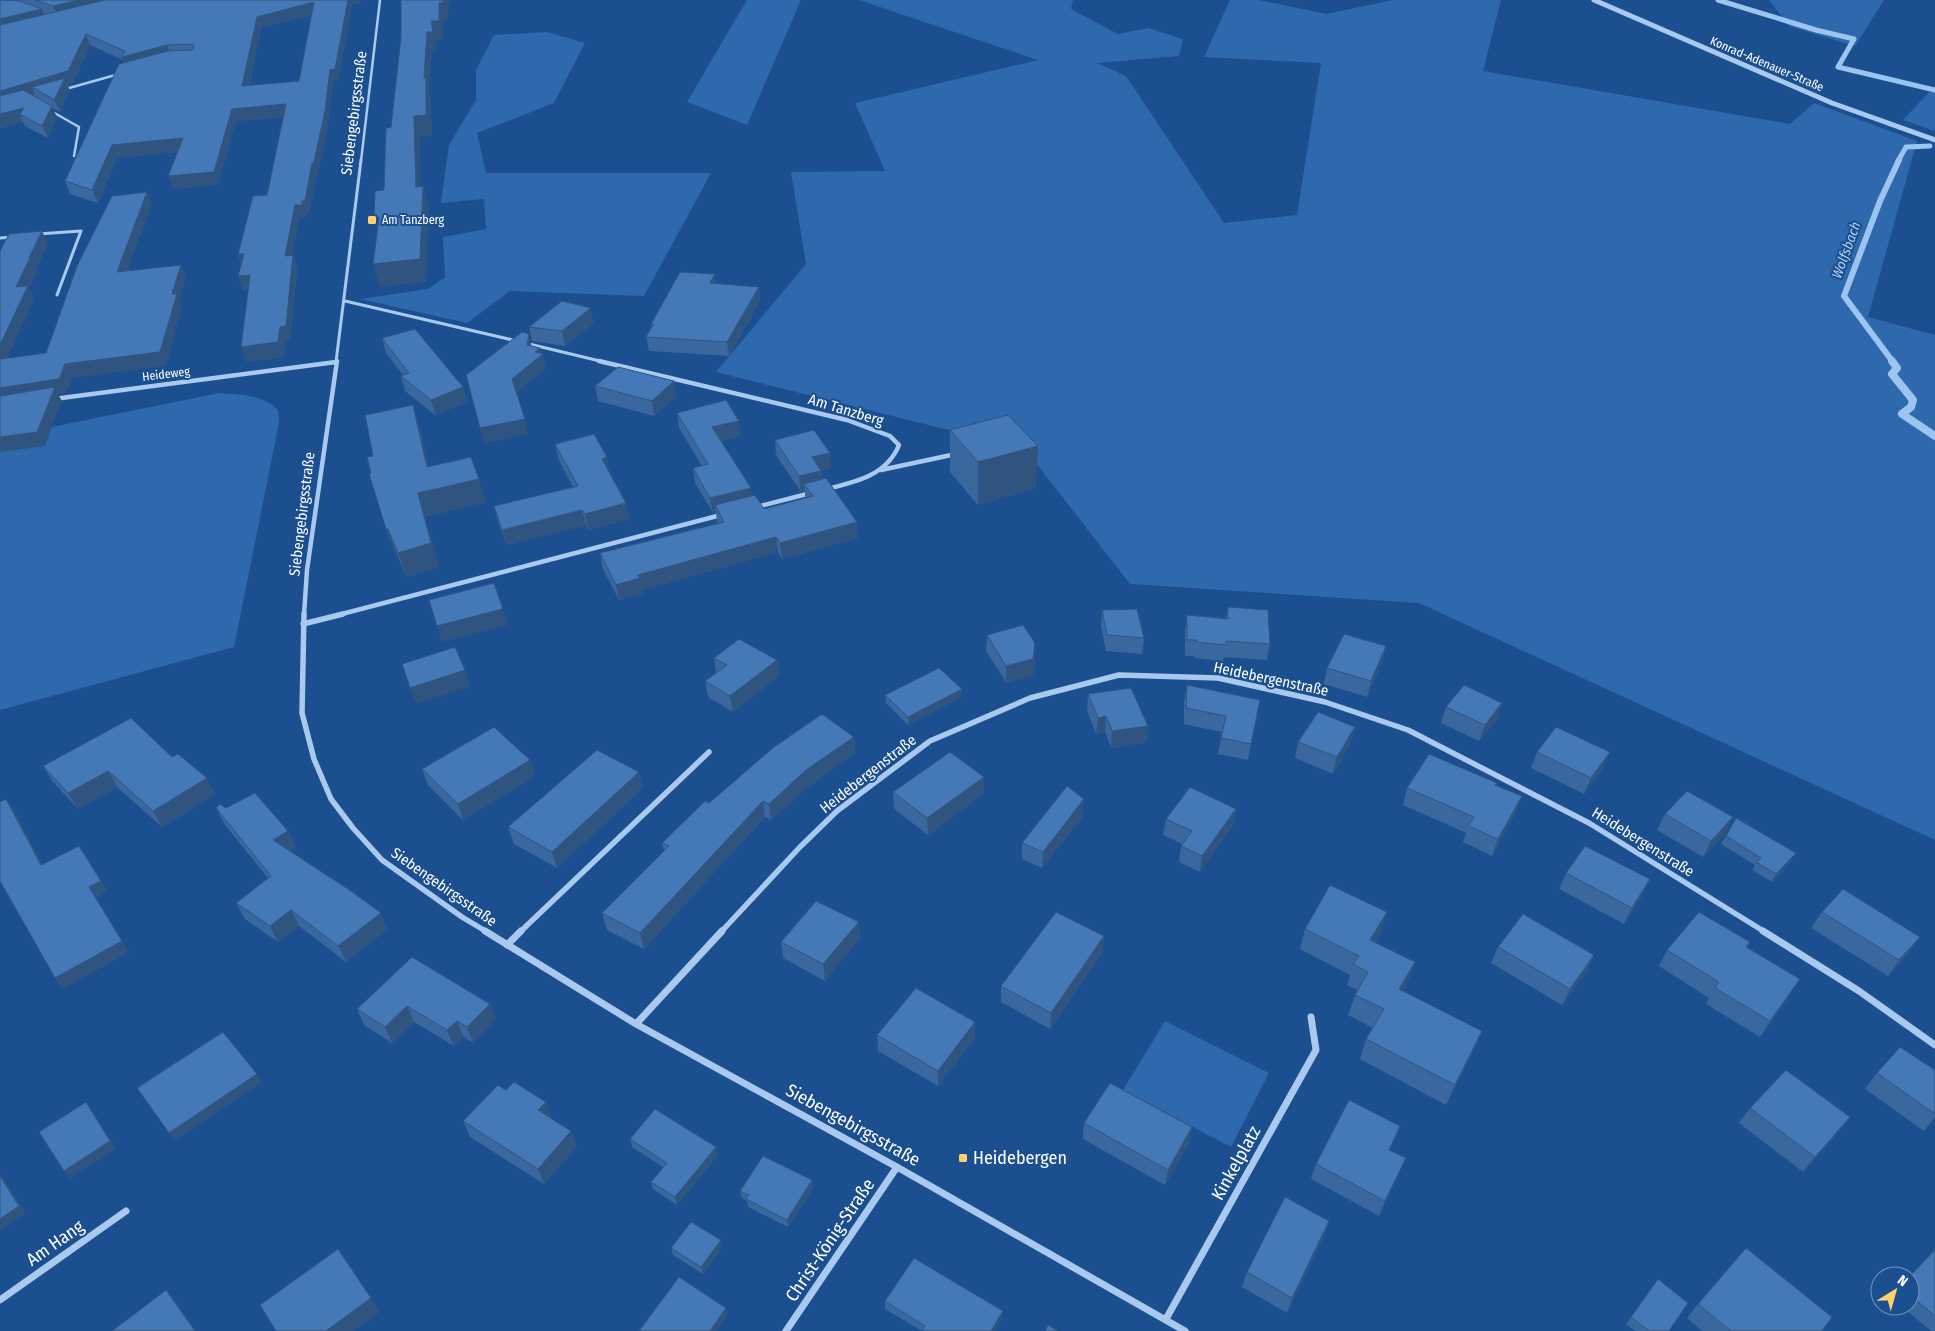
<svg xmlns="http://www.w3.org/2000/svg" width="1935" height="1331" viewBox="0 0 1935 1331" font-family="'Fira Sans Condensed',sans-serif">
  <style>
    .green { fill: #2e69ad }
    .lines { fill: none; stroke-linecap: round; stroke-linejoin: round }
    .stream-far2 { stroke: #9cc4f0; stroke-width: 5 }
    .stream-far1 { stroke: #9cc4f0; stroke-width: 6 }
    .stream { stroke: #9cc4f0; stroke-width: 8 }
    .minor-far4 { stroke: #a9c9ee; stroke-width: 2.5 }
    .minor-far3 { stroke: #a9c9ee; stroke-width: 3 }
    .minor-far2 { stroke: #a9c9ee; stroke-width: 4.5 }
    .minor-far1 { stroke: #a9c9ee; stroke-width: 5.5 }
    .minor { stroke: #a9c9ee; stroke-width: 7 }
    .tertiary { stroke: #a9c9ee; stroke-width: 5 }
    .wall { fill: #3a679d; fill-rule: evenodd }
    .shaded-wall { fill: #305480 }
    .building { fill: #4478b7; stroke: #305480; fill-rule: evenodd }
    .poi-dot { fill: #ffd166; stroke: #1b4f8f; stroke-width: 2 }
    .labels { text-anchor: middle; stroke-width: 4; stroke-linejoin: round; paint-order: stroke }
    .far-street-label { font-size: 12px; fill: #fff; stroke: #1b4f8f }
    .far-poi-label { font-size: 12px; fill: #fff; stroke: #1b4f8f; text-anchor: start }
    .far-water-label { font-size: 14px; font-style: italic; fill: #b5d3f5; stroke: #1b4f8f }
    .street-label { font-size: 15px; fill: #fff; stroke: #1b4f8f }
    .near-street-label { font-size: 18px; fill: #fff; stroke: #1b4f8f }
    .near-poi-label { font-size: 18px; fill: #fff; stroke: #1b4f8f; text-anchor: start }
  </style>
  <rect width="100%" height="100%" fill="#1b4f8f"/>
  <path class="green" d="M747 0H801L747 125 687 102Z
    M852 0H1073L1071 9 1118 34 1148 28 1183 39 1179 56 1097 63 1126 76 1224 223 1297 215 1321 63 1204 57 1230 0H1259L1326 14 1394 0H1501L1483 71 1790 124 1814 103 1917 141 1868 317 1935 335V840L1419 603 1130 584 1025 449 716 372 806 264 791 172 885 171 855 103 1038 60 859 0Z
    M1769 0H1884L1855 46 1789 26Z
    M547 32 585 43 554 103 477 133 486 173H711L644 296 510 291 467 323 360 299 428 289 445 277 443 237 486 229 484 199 441 203 449 145 476 100V70L494 35Z
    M1935 84V131L1903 120 1935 86Z
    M219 393C241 395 261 394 278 410L279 423 234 647 0 710V452L52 427Z
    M1165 1021 1269 1073 1231 1147 1123 1090Z"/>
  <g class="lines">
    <path class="stream-far2" d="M1718 0 1816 30 1854 39 1838 67 1935 90
      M1898 161 1906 147 1930 146"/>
    <path class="stream-far1" d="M1893 362 1844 296 1880 201 1899 160"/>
    <path class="stream" d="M1892 361 1897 368 1892 374 1913 400 1911 407 1902 414 1935 436"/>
    <path class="minor-far4" d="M62 90 119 74
      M51 111 79 127 74 156
      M361 161 380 0"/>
    <path class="minor-far3" d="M38 234 81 231 57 295
      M0 238 13 237
      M345 301 517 341
      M525 343 604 362
      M336 362 361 160"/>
    <path class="minor-far2" d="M599 361 847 420 890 436 899 445C887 475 856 482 827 489
      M54 399 336 362
      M881 470 956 454
      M756 507 811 493
      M304 615 307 570 337 361
      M338 615 721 515"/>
    <path class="minor-far1" d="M304 614 302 713 314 759 331 799 353 828 382 860 462 917 487 932
      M303 624 343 614
      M520 932 709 752
      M721 932 800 847 837 811 930 741 1030 698 1119 675 1218 678 1325 702 1408 730 1589 823 1765 932"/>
    <path class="minor" d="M485 931 636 1024 897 1167 1185 1331
      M1763 931 1859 991 1935 1045
      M507 945 521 931
      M636 1024 722 931
      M0 1300 126 1211
      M1166 1319 1316 1050 1311 1017
      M786 1331 897 1167"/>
    <path class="tertiary" d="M1594 0 1832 103 1935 140"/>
  </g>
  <path class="wall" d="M0 0H361V2L352 4 338 81H333L328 123 318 175H316L309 214H306V218H299L292 255 297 269 290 340 285 341 283 357 246 362 248 289 243 290 241 264 238 254 267 195 283 117 236 121 218 184 173 189 168 176 178 152 117 158 98 203 70 194 65 181 124 63 123 60 90 45 73 83 67 85 70 90 60 112 53 108 57 118 48 138 25 126 23 122 0 128ZM311 15 299 81 249 86 261 28Z
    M716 284 759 287 760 301 729 356 649 351 646 337 651 328V324Z
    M594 323 565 346 532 341 529 327Z
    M382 338 463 387 467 402 435 415 405 391 401 376 403 375 386 353Z
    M595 386 676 396 654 416 598 401Z
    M677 413 741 436 721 441 752 496 764 509 805 498V491L801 492 776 455 775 440 831 468 821 470 822 479 858 538 782 559 778 552 642 590 643 593 619 600 603 569 600 553 718 523 717 521 716 513H713L695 483 693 468 702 466 679 428Z
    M420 428 429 467 486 502 425 517 439 567 406 577 396 552 394 553 386 529 371 473 373 456Z
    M950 430 1036 488 978 505 950 472Z
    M555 444 610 473H609L626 503 629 519 588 530 586 525 507 545 498 522 494 506 573 487 559 460Z
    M1228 607 1270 644 1267 660 1224 657 1223 661 1194 658V656H1185V631L1187 615 1226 618Z
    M1102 610 1144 638 1142 654 1106 651 1101 626Z
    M987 635 1035 659 1033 675 1006 682 986 651Z
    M1386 646 1382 662 1367 697 1324 684 1327 668Z
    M714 658 777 660 779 676 733 712 708 697 705 681 716 673Z
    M1187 685 1257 716 1248 760 1218 754 1222 732 1184 724V701Z
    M962 689V697L908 725 886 703 885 695Z
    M1088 694 1148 726 1146 742 1111 748 1105 732 1096 734 1087 710Z
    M1502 703 1497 719 1479 741 1441 723 1446 707Z
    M854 737 855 753 808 787 771 820 765 817 644 949 607 930 602 913 664 851 662 843 709 803Z
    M1298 742 1351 743 1333 774 1295 758Z
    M1537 752H1610L1603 768 1584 794 1531 768Z
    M172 757 215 794 162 827 117 787 78 809 53 782 43 766Z
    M530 760 535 776 463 820 428 785 422 769Z
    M639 772 643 788 557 868 514 844 508 827Z
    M984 777V793L928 835 894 809 893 792Z
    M1497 783 1496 785 1516 812 1492 856 1463 842 1466 833 1403 805 1407 788Z
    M216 808H226L288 831 296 847 290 851 388 929 346 962 299 926 278 942 245 919 236 903 268 878 225 825Z
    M1236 809 1233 825 1200 872 1179 862 1181 846 1182 844 1163 835 1166 819Z
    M1665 814 1725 834 1703 857 1657 830Z
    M1083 816 1042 868 1022 859V843Z
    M1726 836 1791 861 1772 882 1752 870 1755 865 1721 844Z
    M1566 873 1642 896 1624 924 1559 889Z
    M1822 912 1909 953 1888 976 1811 928Z
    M859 922 860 938 825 981 783 958 781 942Z
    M1305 929 1381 933 1375 943 1408 983 1403 991 1482 1031 1473 1051 1446 1105 1360 1059 1366 1039 1373 1028 1348 1015 1355 995 1357 990 1347 985 1350 975 1300 949Z
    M1750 942 1747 947 1790 995 1760 1037 1706 1004 1709 998 1659 966 1667 950Z
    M1498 947 1594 955 1587 971 1562 1005 1491 963Z
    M1103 952 1050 1029 1001 1002V986Z
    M490 1004 496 1019 473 1043 463 1036 454 1046 414 1022 392 1043 364 1025 357 1009Z
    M975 1022V1038L938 1086 878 1051 877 1035Z
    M1935 1070V1117L1924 1131 1865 1089 1877 1073Z
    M506 1090 546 1102 551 1117V1118L571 1131 577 1146 544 1184 470 1137 463 1121Z
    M1750 1108 1850 1117 1838 1132 1803 1172 1739 1123Z
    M1084 1123 1192 1127 1189 1143 1165 1185 1083 1139Z
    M1400 1126 1390 1150 1399 1173 1379 1216 1311 1179 1316 1164Z
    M630 1139 718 1155 677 1205 653 1189 651 1182 663 1167 632 1147Z
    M812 1180 813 1188 788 1227 748 1207 747 1201 742 1198 740 1191Z
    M1329 1221 1324 1236 1287 1313 1242 1287 1247 1272Z
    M671 1248H722L703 1274 673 1255Z
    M1935 1249V1331H1931L1901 1306H1910V1276Z
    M1658 1279 1669 1331H1635L1626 1324Z
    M885 1301 1002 1318 995 1331H922L885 1309Z
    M1698 1304 1822 1331H1702L1687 1318Z"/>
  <path class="shaded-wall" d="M79 0H128L58 17 53 6Z
    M348 0H361V2L352 4 338 81H333L328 123 318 175H316L309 214H306V218H299L290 270 285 256 295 205 312 163 330 70Z
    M443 0H453V1H450L447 21 443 22V40H436L437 51 432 52 429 90 431 98 432 136 420 137 421 209 416 187 414 116 424 78 427 32 439 3Z
    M314 2 317 13 261 28 246 98 242 86 257 17Z
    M42 9 46 20 0 31V19Z
    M86 34 90 45 73 83 67 85 70 90 60 112 54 100 32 87 35 94 0 104V91Z
    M167 45 171 56 126 68 122 57Z
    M286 104 290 116 236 121 218 184 173 189 168 176 232 109Z
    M52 106 57 118 48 138 42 126Z
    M24 108 20 114 23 122 0 128V114Z
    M183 138 188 151 117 158 98 203 92 190 112 145Z
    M423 186 429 208 426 282 380 287 373 264Z
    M147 192 152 204 122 285 117 272Z
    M379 217 380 241 374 218Z
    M42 231 48 244 36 270 37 272 29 288 34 299 0 375V345L16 287Z
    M238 254H244L243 268Z
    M293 255 297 269 290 340 285 341 283 357 246 362 241 347 280 327Z
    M181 265 186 278 179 301 182 307 166 366 72 378 66 393 58 394 62 401 45 446 0 452V388L65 364 172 294Z
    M715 274 717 288 710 283Z
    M250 275 255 289 243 290 238 276Z
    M759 287 760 301 729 356 727 342Z
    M591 308 594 323 565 346 562 331Z
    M529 334 532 348 527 345Z
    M540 348 542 355 543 354 546 369 515 394 512 379 535 352Z
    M674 381 676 396 654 416 652 401Z
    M463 387 467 402 435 415 431 400Z
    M413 405 420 428 434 490 479 479 486 502 425 517 439 567 406 577 398 553 427 467Z
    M525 419 528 434 484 443 480 428Z
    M739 421 741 436 714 442 712 427Z
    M1038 446 1036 488 978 505V462Z
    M830 453 831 468 813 473 812 457Z
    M607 457 610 473 605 474 602 459Z
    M821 471 823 486 804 484 805 491 801 492 799 476Z
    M751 488 752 504 715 505 716 513H713L710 498Z
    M626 503 629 519 588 530 585 514Z
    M582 510 586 525 507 545 502 530Z
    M857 522 858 538 782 559 780 543Z
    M386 529H388L396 552 394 553Z
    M776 537 778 552 642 590 643 593 619 600 616 585 638 575Z
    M503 609 508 625 442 642 437 626Z
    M1035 643V659L1033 675 1006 682V666Z
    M1386 646 1382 662 1367 697 1371 681Z
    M777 660 779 676 733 712 730 696Z
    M465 670 470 687 416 704 410 688Z
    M962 689V697L908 725V717Z
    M1502 703 1497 719 1479 741 1485 725Z
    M1106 716 1105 732 1096 734 1098 718Z
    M1148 726 1146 742 1111 748 1112 731Z
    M1355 727 1351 743 1333 774 1337 757Z
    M854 737 855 753 808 787 771 820 769 804 806 770Z
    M1610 752 1603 768 1584 794 1591 778Z
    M530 760 535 776 463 820 458 804Z
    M108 771 117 787 78 809 68 793Z
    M639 772 643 788 557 868 552 852Z
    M984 777V793L928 835 927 818Z
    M207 778 215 794 162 827 153 811Z
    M1522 796 1516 812 1492 856 1498 839Z
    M6 799 14 810 49 876 41 865Z
    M1084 799 1083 816 1042 868 1043 852Z
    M763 801 765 817 644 949 640 933Z
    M1236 809 1233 825 1200 872 1202 856Z
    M1733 817 1725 834 1703 857 1711 841Z
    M288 831 296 847 281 856 273 840Z
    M1796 853 1791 861 1772 882 1776 874Z
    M1650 879 1642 896 1624 924 1632 908Z
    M101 881 108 891 96 898 129 952 63 989 55 978 89 887Z
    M291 910 299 926 278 942 270 926Z
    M1387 912 1381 933 1363 961 1370 940Z
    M381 913 388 929 346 962 338 946Z
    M859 922 860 938 825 981 823 964Z
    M1104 936 1103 952 1050 1029 1051 1013Z
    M1920 937 1909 953 1888 976 1899 960Z
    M1594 955 1587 971 1562 1005 1570 989Z
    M1415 962 1408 983 1392 1010 1399 989Z
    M1800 979 1790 995 1760 1037 1770 1021Z
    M490 1004 496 1019 473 1043 467 1027Z
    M407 1006 414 1022 392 1043 385 1027Z
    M457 1021 463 1036 454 1046 447 1030Z
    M975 1022V1038L938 1086V1071Z
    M1482 1031 1473 1051 1446 1105 1455 1085Z
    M257 1074 262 1082 175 1141 169 1133Z
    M86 1102 92 1110 116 1149 70 1179 64 1171Z
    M546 1102 551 1117 544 1126 538 1110Z
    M1850 1117 1838 1132 1803 1172 1815 1157Z
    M1400 1126 1394 1142 1383 1165 1389 1150Z
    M1192 1127 1189 1143 1165 1185 1168 1170Z
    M571 1131 577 1146 544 1184 538 1169Z
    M716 1147 718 1155 677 1205 675 1197Z
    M1406 1158 1399 1173 1379 1216 1385 1201Z
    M0 1172 26 1214 0 1231Z
    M812 1180 813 1188 788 1227 787 1220Z
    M1329 1221 1324 1236 1287 1313 1292 1298Z
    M721 1240 722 1248 703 1274 701 1267Z
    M166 1290 172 1297 196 1331H195Z
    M371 1298 380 1312 354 1331H326Z
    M726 1308 728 1315 717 1331H710Z
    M1003 1311 1002 1318 995 1331H991Z"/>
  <path class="building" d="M0 0 20 1 42 9 0 19Z
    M35 0H79L53 6Z
    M105 0H348L335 69 330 70 325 111 314 162 312 163 305 201H302V205H295L285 256 293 255 286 326 280 327 278 342 241 347 250 275 238 276 244 254H238L253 196 267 195 286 104 232 109 214 172 168 176 183 138 112 145 92 190 65 181 119 64 168 51 192 50 194 48 193 44 167 45 122 57 125 51 86 34 68 71 0 91V25ZM314 2 299 81 242 86 257 17Z
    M401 0H443V3H439V21H431L433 32H427L424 78H426V115L414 116 416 187 423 186 420 259 373 264 379 217 374 218 375 191 384 190 386 128 391 127 401 37Z
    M65 78 54 100 32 87Z
    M23 90 52 106 42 126 20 114 24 108 0 114V96Z
    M147 192 117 272 181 265 172 294H177L160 352 65 364 59 379 0 388V359L46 353 77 266 112 196Z
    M42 231 29 258H30L16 287 28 286 0 345V251L9 234Z
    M680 272 715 274 710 283 759 287 727 342 646 337 654 324H651Z
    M562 301 591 308 562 331 529 327Z
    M415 329 463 387 431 400 401 376 409 373 382 338Z
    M522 332 529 334 527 345 540 348 535 352 543 354 512 379 525 419 480 428 466 375Z
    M618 367 674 381 652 401 595 386Z
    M55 387 37 432 0 437V396Z
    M726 400 739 421 712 427 751 488 710 498 693 468 708 464 677 413Z
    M413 405 427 467 471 457 479 479 418 493 431 543 398 553 388 529H386L369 474 371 473 367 457 373 456 365 415Z
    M1008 415 1038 446 978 462 950 430Z
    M814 430 830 453 812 457 821 471 799 476 775 440Z
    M594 434 607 457 602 459 626 503 585 514 582 510 502 530 494 506 578 486 555 444Z
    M826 478 857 522 780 543 776 537 638 575 640 578 616 585 600 553 724 522 715 505 755 495 764 509 813 496 804 484Z
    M494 583 503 609 437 626 429 600Z
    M1228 607 1268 610 1270 644 1226 641V645L1196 642 1197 640H1187V615L1228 619Z
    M1137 609 1144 638 1107 635 1102 610Z
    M1023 625 1035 643 1033 659 1006 666 987 635Z
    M1344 634 1386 646 1371 681 1327 668Z
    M739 639 777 660 730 696 705 681 727 665 714 658Z
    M455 647 465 670 410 688 402 664Z
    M939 668 962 689 908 717 885 695Z
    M1187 685 1260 700 1251 744 1221 738 1226 716 1186 708Z
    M1464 685 1502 703 1485 725 1446 707Z
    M1131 688 1148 726 1112 731 1106 716 1098 718 1088 694Z
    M1318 712 1355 727 1337 757 1298 742Z
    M822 714 854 737 806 770 769 804 763 801 640 933 602 913 669 846 662 843 705 801 709 803 774 747Z
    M131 718 172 757 178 754 207 778 153 811 108 771 68 793 43 766Z
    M494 727 530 760 458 804 422 769Z
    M1556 727 1610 752 1591 778 1537 752Z
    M597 750 639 772 552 852 508 827Z
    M950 752 984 777 927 818 893 792Z
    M1429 754 1497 783 1495 785 1522 796 1498 839 1468 826 1474 817 1407 788Z
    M1067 786 1084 799 1043 852 1022 843Z
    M1190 787 1236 809 1202 856 1181 846 1192 831 1166 819Z
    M1687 791 1733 817 1711 841 1665 814Z
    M255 793 288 831 273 840 351 891 381 913 338 946 291 910 270 926 236 903 271 876 216 808 220 804 226 808Z
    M6 799 41 865 79 846 101 881 89 887 122 941 55 978 0 881V802Z
    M1736 818 1796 853 1776 874 1756 862 1761 858 1726 836Z
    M1585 846 1650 879 1632 908 1566 873Z
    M1330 885 1387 912 1370 940 1415 962 1399 989 1482 1031 1455 1085 1366 1039 1384 1009 1355 995 1368 972 1353 964 1359 956 1305 929Z
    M1843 889 1920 937 1899 960 1822 912Z
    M816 901 859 922 823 964 781 942Z
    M1056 912 1104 936 1051 1013 1001 986Z
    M1699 912 1750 942 1746 947 1800 979 1770 1021 1715 988 1719 982 1667 950Z
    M1523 914 1594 955 1570 989 1498 947Z
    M412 957 490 1004 467 1027 457 1021 447 1030 407 1006 385 1027 357 1009Z
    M916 988 975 1022 938 1071 877 1035Z
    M223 1032 257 1074 169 1133 137 1088Z
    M1900 1047 1935 1070V1114L1877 1073Z
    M1786 1070 1850 1117 1815 1157 1750 1108Z
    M514 1082 546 1102 538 1110 571 1131 538 1169 463 1121 498 1085 506 1090Z
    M1110 1083 1192 1127 1168 1170 1084 1123Z
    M1349 1100 1400 1126 1389 1150 1406 1158 1385 1201 1316 1164Z
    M86 1102 110 1141 64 1171 39 1132Z
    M655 1109 716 1147 675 1197 651 1182 667 1163 630 1139Z
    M763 1156 812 1180 787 1220 746 1199 749 1195 740 1191Z
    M0 1176 19 1206 0 1219Z
    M1285 1197 1329 1221 1292 1298 1247 1272Z
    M691 1222 721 1240 701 1267 671 1248Z
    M1746 1248 1832 1317 1822 1331H1731L1698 1304Z
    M338 1249 371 1298 326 1331H276L260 1305Z
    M1935 1250V1316L1910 1295V1276Z
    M914 1258 1003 1311 991 1331H922L925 1326 885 1301Z
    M679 1277 726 1308 710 1331H639Z
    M1658 1279 1688 1303 1669 1331H1649L1631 1317Z
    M166 1290 195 1331H112Z
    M1048 1325 1058 1331H1045Z"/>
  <g class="poi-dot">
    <rect x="367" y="215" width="10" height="10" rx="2.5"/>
    <rect x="958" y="1153" width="10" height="10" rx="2.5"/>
  </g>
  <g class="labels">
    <g class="far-street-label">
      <text transform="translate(1767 64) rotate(23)" y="4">Konrad-Adenauer-Straße</text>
      <text transform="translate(166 374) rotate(-7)" y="4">Heideweg</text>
    </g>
    <g class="far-poi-label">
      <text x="382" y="224">Am Tanzberg</text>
    </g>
    <g class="far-water-label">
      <text transform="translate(1846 250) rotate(-70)" y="5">Wolfsbach</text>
    </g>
    <g class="street-label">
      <text transform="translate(354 113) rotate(-83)" y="5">Siebengebirgsstraße</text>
      <text transform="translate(846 410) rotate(17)" y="5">Am Tanzberg</text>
      <text transform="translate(302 514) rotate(-83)" y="5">Siebengebirgsstraße</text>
      <text transform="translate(1271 679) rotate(12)" y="5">Heidebergenstraße</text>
      <text transform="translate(868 774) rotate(-38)" y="5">Heidebergenstraße</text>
      <text transform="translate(1643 842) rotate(32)" y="5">Heidebergenstraße</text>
      <text transform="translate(444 887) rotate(35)" y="5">Siebengebirgsstraße</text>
    </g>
    <g class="near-street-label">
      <text transform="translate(853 1125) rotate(29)" y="6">Siebengebirgsstraße</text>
      <text transform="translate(1236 1163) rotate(-61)" y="6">Kinkelplatz</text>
      <text transform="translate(830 1240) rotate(-56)" y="6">Christ-König-Straße</text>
      <text transform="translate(55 1243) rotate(-35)" y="6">Am Hang</text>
    </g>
    <g class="near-poi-label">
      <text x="973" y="1164">Heidebergen</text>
    </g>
  </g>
  <g transform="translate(1895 1291) rotate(37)"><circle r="24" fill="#1b4f8f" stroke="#7695bc"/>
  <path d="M0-4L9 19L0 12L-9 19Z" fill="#ffd166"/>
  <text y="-8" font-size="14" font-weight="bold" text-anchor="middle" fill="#ffffff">N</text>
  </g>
</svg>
